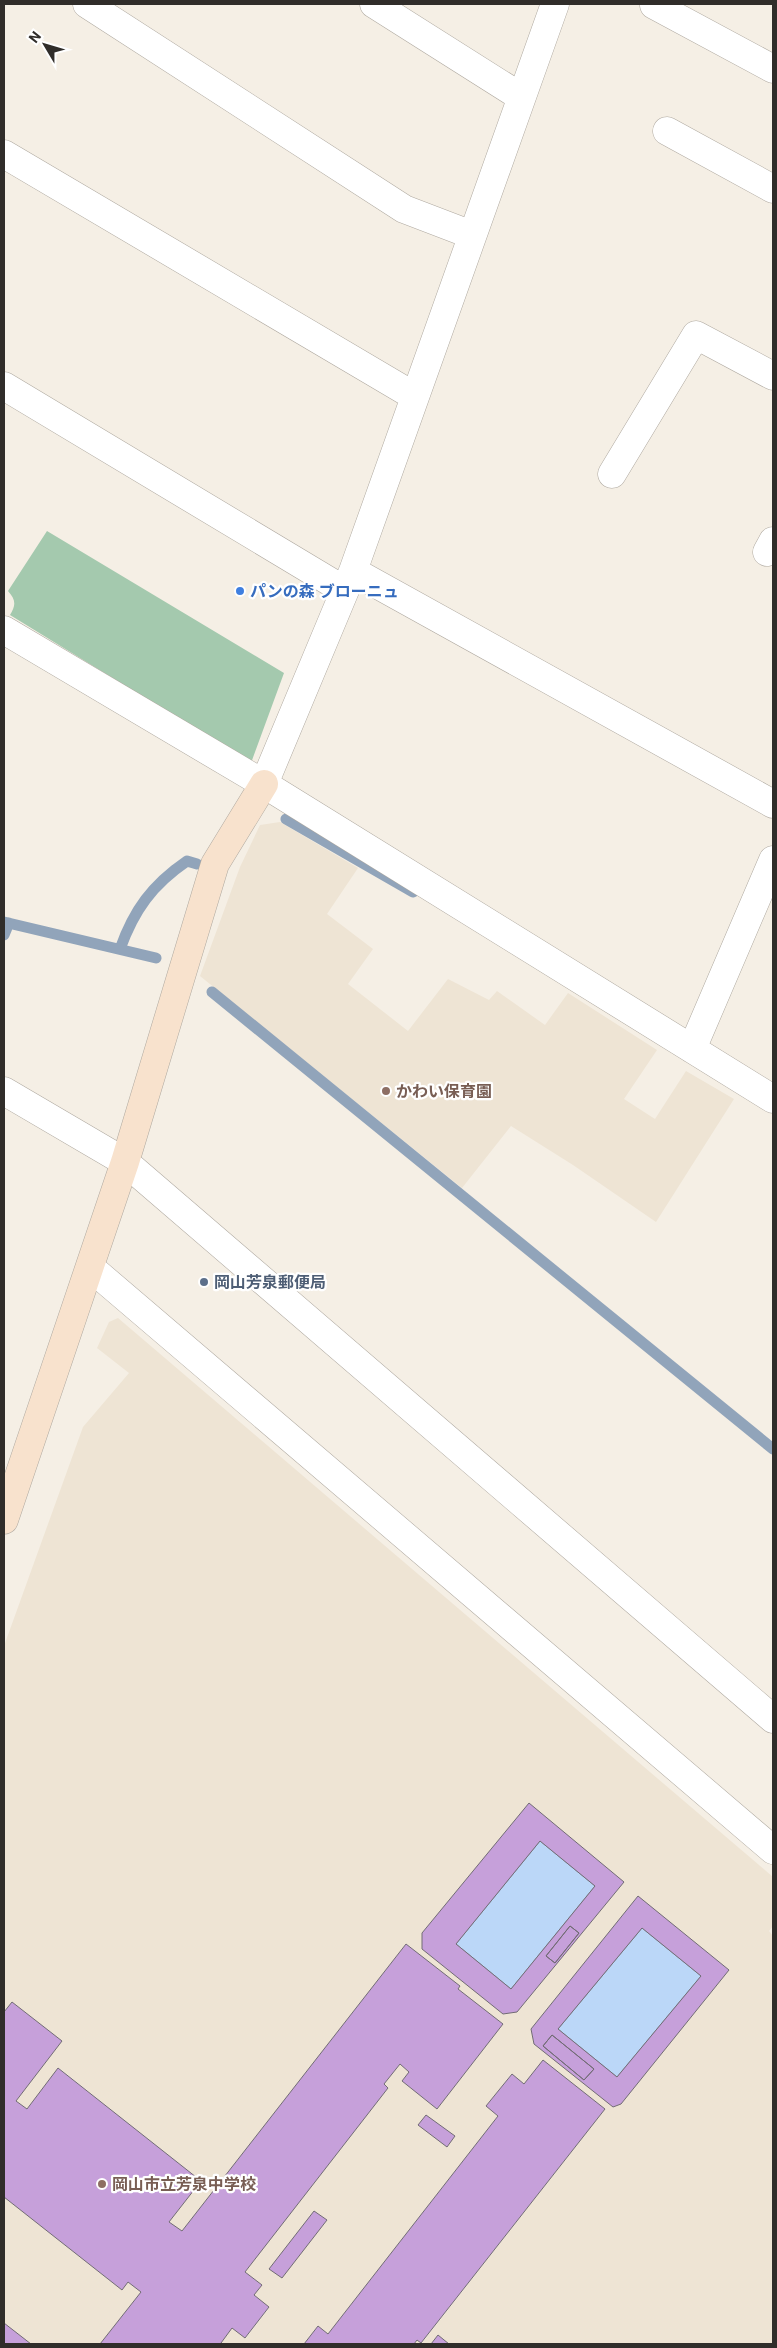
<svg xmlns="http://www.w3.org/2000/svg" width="777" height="2348" viewBox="0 0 777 2348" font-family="Roboto,'Noto Sans JP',sans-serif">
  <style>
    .built { fill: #eee4d4 }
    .green { fill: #a4c9ae }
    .water { fill: #bbd7f8; stroke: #91a4ba }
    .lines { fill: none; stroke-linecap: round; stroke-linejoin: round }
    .stream { stroke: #91a4ba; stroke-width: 11 }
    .building { fill: #c6a0da; stroke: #726c75; fill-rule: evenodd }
    .street-casing { stroke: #afa9a0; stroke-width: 29 }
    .secondary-casing { stroke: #afa9a0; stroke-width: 29 }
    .street { stroke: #fff; stroke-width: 28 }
    .secondary { stroke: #f8e2cd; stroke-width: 28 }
    .shop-dot { fill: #3f7fe0; stroke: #fff; stroke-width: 2 }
    .education-dot { fill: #8d6e63; stroke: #fff; stroke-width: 2 }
    .service-dot { fill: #5c6f8a; stroke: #fff; stroke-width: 2 }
    .labels { text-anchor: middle; stroke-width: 4.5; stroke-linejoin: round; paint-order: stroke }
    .shop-label { font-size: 16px; font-weight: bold; fill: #366cbe; stroke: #fff; text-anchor: start }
    .education-label { font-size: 16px; font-weight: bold; fill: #785e54; stroke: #fff; text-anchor: start }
    .service-label { font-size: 16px; font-weight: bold; fill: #4e5e75; stroke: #fff; text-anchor: start }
  </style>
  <rect width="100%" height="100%" fill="#f5efe5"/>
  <path class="built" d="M280 822 358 868 327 914 373 949 348 984 408 1031 448 979 489 1000 497 991 545 1025 568 993 657 1050 624 1099 655 1119 686 1071 734 1099 656 1222 573 1165 511 1126 462 1188 200 976 240 867 260 825Z
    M118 1318 773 1877V1926L769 1931 773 1936V2344H449L438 2336 431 2344H414L417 2340 422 2343 605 2109 543 2060 524 2084 511 2074 487 2106 498 2116 328 2334 318 2326 304 2344 221 2343 232 2328 246 2338 269 2308 254 2295 262 2285 245 2272 388 2088 384 2084 400 2064 409 2072 402 2081 437 2109 503 2024 458 1989 460 1986 406 1944 182 2231 169 2222 201 2181 59 2068 27 2109 16 2101 62 2041 12 2002 4 2012V1646L83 1427 129 1373 97 1348 109 1322Z
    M4 2197 122 2290 128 2282 141 2292 100 2344H31L4 2323Z"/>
  <path class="green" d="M47 531 284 673 251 763 10 615C16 605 16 600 8 591Z"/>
  <path class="water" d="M540 1841 595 1886 511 1989 456 1944Z
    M642 1928 701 1976 617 2077 558 2029Z"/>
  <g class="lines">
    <path class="stream" d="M286 819 413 892
      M4 922 156 958
      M4 935 9 923
      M120 949C134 910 152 885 187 861L197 864
      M212 992 773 1449"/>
  </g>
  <path class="building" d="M529 1803 624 1882 517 2012 503 2014 422 1949V1933ZM540 1841 595 1886 511 1989 456 1944ZM570 1926 579 1933 555 1963 546 1956Z
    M638 1896 729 1970 621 2104 613 2107 534 2044 531 2029ZM642 1928 701 1976 617 2077 558 2029ZM552 2035 594 2069 584 2080 543 2046Z
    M570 1926 579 1933 555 1963 546 1956Z
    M406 1944 460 1986 458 1989 503 2024 437 2109 402 2081 409 2072 400 2064 384 2084 388 2088 245 2272 262 2285 254 2295 269 2307 245 2338 232 2328 221 2343 223 2344H100L141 2292 128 2282 122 2290 4 2197V2012L12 2002 62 2041 16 2101 27 2109 58 2068 201 2181 169 2222 182 2231Z
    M552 2035 594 2069 584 2080 543 2046Z
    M543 2060 605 2109 421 2343 417 2340 414 2344H304L318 2326 328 2334 498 2116 486 2106 512 2074 524 2084Z
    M426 2115 455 2136 447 2147 418 2125Z
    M314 2211 327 2220 282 2278 269 2269Z
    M4 2323 31 2344H4Z
    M438 2335 449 2344H431Z"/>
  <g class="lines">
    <defs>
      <path id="street" d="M87 4 404 209 472 235
        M374 4 521 97
        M654 5 773 69
        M667 131 773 189
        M4 154 414 396
        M4 386 344 590
        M612 474 696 335 773 376
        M767 552 773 541
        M353 571 773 804
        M4 630 264 784 773 1099
        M264 784 353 571 555 4
        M692 1049 773 860
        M4 1091 125 1162 773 1719
        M91 1268 773 1850"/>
      <path id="secondary" d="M4 1520 125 1162 215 864 264 784"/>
    </defs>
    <use href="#street" class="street-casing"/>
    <use href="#secondary" class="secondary-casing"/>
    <use href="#street" class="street"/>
    <use href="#secondary" class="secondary"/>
  </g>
  <circle class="shop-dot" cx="240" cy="591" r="5"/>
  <g class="education-dot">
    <circle cx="386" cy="1091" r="5"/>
    <circle cx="102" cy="2184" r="5"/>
  </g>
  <circle class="service-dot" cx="204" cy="1282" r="5"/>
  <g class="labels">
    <g class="shop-label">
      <text x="250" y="597">パンの森 ブローニュ</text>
    </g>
    <g class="education-label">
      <text x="396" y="1097">かわい保育園</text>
      <text x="112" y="2190">岡山市立芳泉中学校</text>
    </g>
    <g class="service-label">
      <text x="214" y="1288">岡山芳泉郵便局</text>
    </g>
  </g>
  <rect width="777" height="2348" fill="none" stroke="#302d2a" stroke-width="10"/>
  <g transform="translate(45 45) rotate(308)" stroke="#ffffff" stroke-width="4" paint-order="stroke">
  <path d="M0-4L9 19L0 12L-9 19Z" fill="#302d2a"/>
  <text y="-8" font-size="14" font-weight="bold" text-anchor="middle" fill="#302d2a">N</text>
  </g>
</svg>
